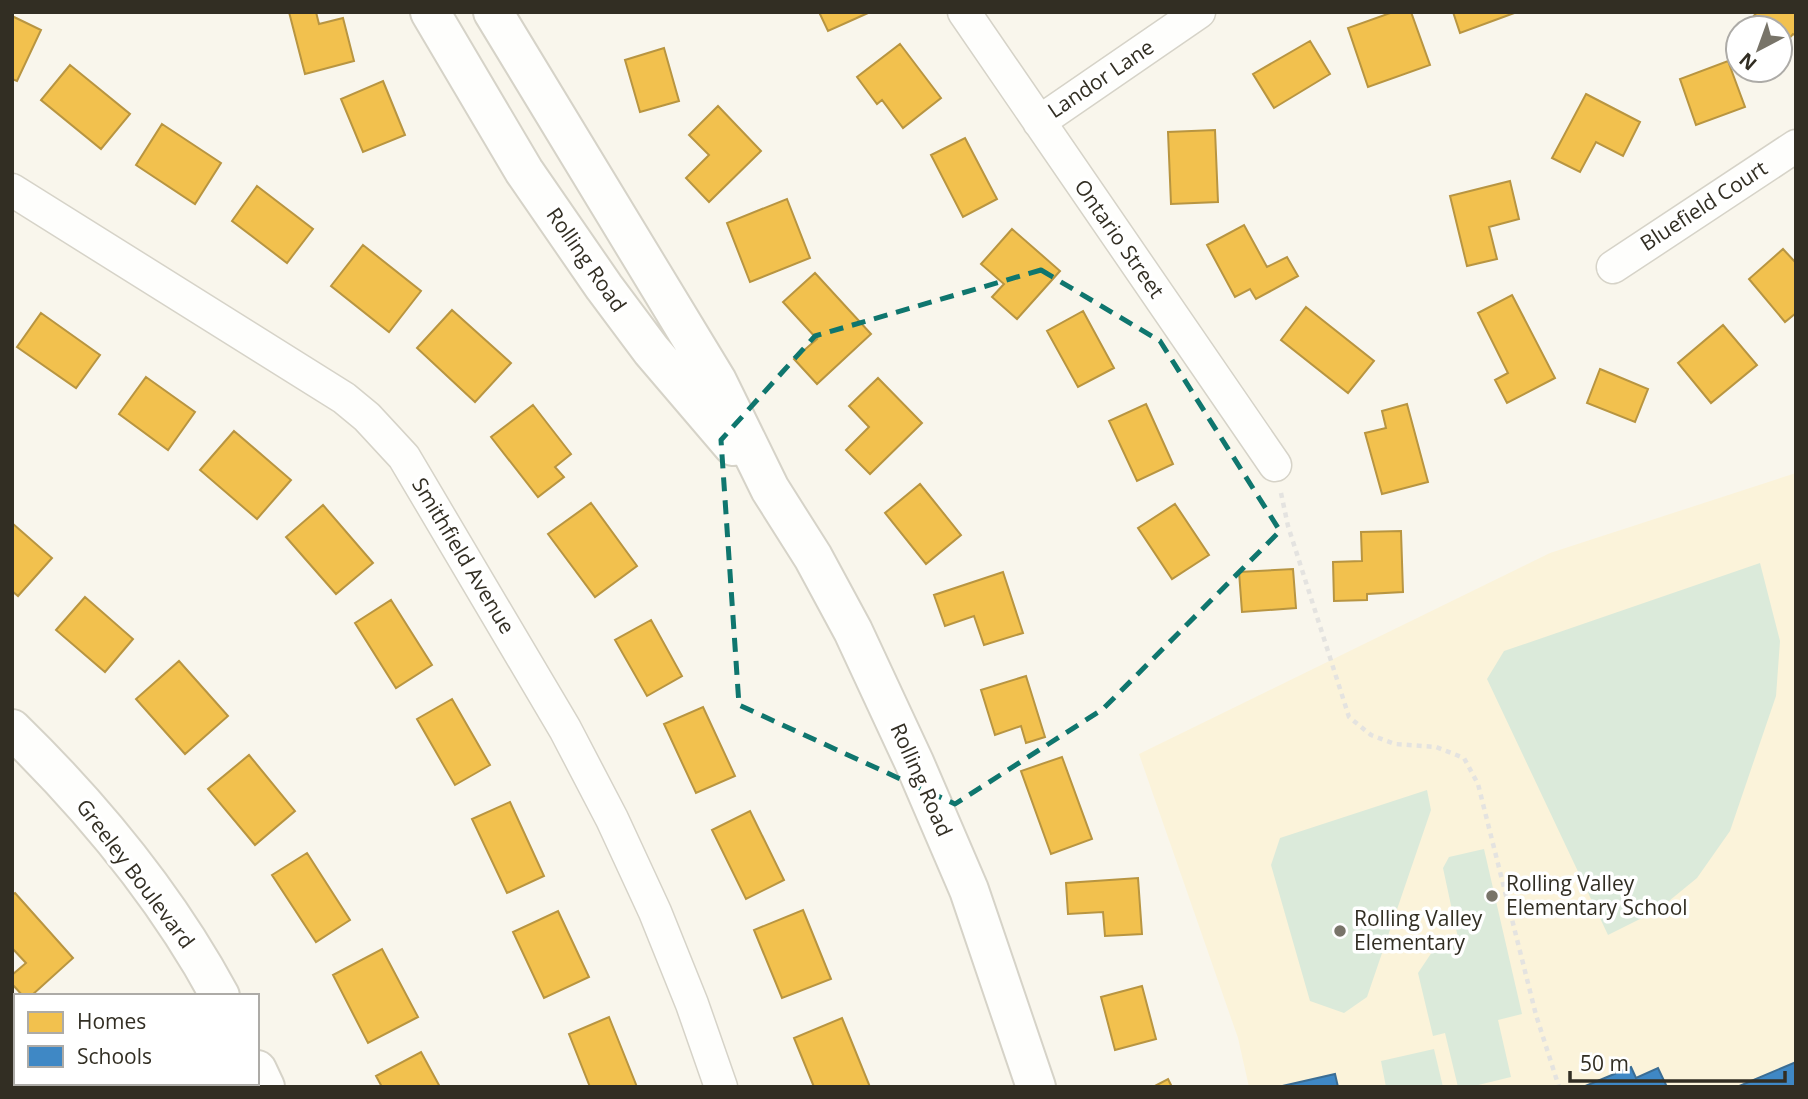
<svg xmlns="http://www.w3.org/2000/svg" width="1808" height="1099" viewBox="0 0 1808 1099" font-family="'Open Sans',sans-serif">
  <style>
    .built { fill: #fbf3da }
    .green { fill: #dbeada }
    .homes { fill: #f2c14e; stroke: #b89541; stroke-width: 2 }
    .schools { fill: #3f88c5; stroke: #3b6d94; stroke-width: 2 }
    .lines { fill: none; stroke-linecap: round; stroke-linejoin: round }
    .street-casing { stroke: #d6d3c8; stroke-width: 35 }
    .secondary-casing { stroke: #d6d3c8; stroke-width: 42 }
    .primary-casing { stroke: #d6d3c8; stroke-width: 42 }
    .path { stroke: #e4e3e0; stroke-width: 4.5; stroke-dasharray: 5 5; stroke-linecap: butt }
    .street { stroke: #fefefc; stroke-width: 32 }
    .secondary { stroke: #fefefc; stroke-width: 38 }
    .primary { stroke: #fefefc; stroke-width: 38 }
    .marked { fill: none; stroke: #0f766e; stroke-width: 5; stroke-dasharray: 14 9; stroke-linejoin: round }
    .poi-dot { fill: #787469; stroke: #fff; stroke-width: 2.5 }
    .labels { text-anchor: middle; stroke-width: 7; stroke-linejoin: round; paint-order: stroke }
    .street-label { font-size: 21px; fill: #322e23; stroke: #fff }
    .poi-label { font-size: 21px; fill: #322e23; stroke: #fff; text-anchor: start }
  </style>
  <rect width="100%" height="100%" fill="#f9f6ec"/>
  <path class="built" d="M1796 473V1087H1249L1238 1038 1139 754 1550 553Z"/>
  <path class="green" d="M1760 563 1780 641 1776 696 1730 831 1697 878 1658 910 1608 935 1487 679 1504 651Z
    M1427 790 1431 810 1367 997 1344 1013 1310 1001 1271 865 1280 838Z
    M1484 849 1522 1014 1498 1020 1511 1077 1470 1087H1458L1445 1033 1433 1036 1418 973 1434 949 1454 945 1458 938 1443 868 1449 857Z
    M1434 1049 1443 1087H1386L1381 1061Z"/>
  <path class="homes" d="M289 12H316L319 24 343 18 354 61 305 74Z
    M819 12H868V13L828 31Z
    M1393 12H1411L1430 65 1368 87 1348 28Z
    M1453 12H1517L1460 33Z
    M1757 12H1796V36L1793 34 1780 49V28H1744Z
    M12 16 41 30 17 81 12 79Z
    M1310 41 1330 74 1274 108 1253 74Z
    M900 44 941 98 903 128 882 100 877 104 857 77Z
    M664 48 679 101 640 112 625 60Z
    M1728 61 1745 107 1696 125 1680 79Z
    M70 65 130 114 101 149 41 100Z
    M383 81 405 135 363 152 341 99Z
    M1586 94 1640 122 1623 156 1596 142 1580 172 1552 158Z
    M718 106 761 151 709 202 686 178 709 155 689 135Z
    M162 124 221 163 195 204 136 165Z
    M1215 130 1218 202 1171 204 1168 132Z
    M965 138 997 199 963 217 931 155Z
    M1510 181 1519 219 1489 227 1497 259 1467 266 1450 196Z
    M257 186 313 229 287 263 232 221Z
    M787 199 810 258 750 282 727 223Z
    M1244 225 1267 267 1287 257 1298 276 1256 299 1250 289 1235 297 1207 245Z
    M1012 229 1060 271 1017 319 992 297 1004 284 981 264Z
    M363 245 421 291 389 332 331 286Z
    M1783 249 1796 263V313L1785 322 1749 279Z
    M815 273 871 334 817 384 794 359 817 339 783 302Z
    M1512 295 1555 378 1507 403 1495 380 1508 373 1478 313Z
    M1306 307 1374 361 1348 393 1281 340Z
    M452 310 511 363 475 402 417 348Z
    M1083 311 1114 368 1078 387 1047 331Z
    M41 313 100 355 76 388 17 347Z
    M1723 325 1757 365 1711 403 1678 363Z
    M1600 369 1648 389 1635 422 1587 403Z
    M146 377 195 412 168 450 119 414Z
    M878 378 922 423 870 474 846 450 869 427 849 406Z
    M1146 404 1173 464 1137 481 1109 421Z
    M1407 404 1428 482 1382 494 1365 433 1386 428 1382 411Z
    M533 405 571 454 555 467 564 477 538 497 491 437Z
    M234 431 291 480 257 519 200 470Z
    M920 484 961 535 926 564 885 513Z
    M591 503 637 566 595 597 548 534Z
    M1175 504 1209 555 1172 579 1138 528Z
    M323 505 373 563 336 594 286 537Z
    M12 523 52 558 18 596 12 591Z
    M1401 531 1403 592 1367 594V600L1334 601 1333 562 1362 561 1361 532Z
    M1293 569 1296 608 1242 612 1239 572Z
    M1003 572 1023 633 984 645 974 616 945 626 934 595Z
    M85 597 133 639 105 672 56 630Z
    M391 600 432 665 396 688 355 623Z
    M651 620 682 676 647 696 615 640Z
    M179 661 228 716 185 754 136 699Z
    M1026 676 1045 737 1026 743 1021 726 995 735 981 690Z
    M452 699 490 765 455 785 417 719Z
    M703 707 735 776 696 793 664 724Z
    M249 755 295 811 255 845 208 789Z
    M1062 757 1092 839 1051 854 1021 771Z
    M510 802 544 876 507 893 472 819Z
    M750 811 784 880 746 899 712 830Z
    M307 853 350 920 316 942 272 875Z
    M1138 878 1142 934 1105 936 1103 912 1068 914 1066 883Z
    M15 893 73 958 31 996H23L12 984V975L26 963 12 948V895Z
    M803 910 831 979 782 998 754 930Z
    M558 911 589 977 544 998 513 932Z
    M382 949 418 1017 368 1043 333 975Z
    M1142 986 1156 1039 1115 1050 1101 997Z
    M609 1017 637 1087H590L569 1034Z
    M842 1018 870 1087H814L794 1038Z
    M421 1052 440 1087H382L376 1076Z
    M1168 1079 1172 1087H1153Z
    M84 1083H102L97 1087H87Z"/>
  <path class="schools" d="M1796 1062V1087H1737Z
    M1631 1067 1636 1078 1658 1068 1667 1087H1583Z
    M1335 1074 1338 1087H1278Z"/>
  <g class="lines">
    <defs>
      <path id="street" d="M964 12 1275 465
        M1039 122 1199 12
        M12 190 344 398 367 417 404 457 565 729 612 819 655 912 692 1004 721 1087
        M1613 267 1796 146"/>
      <path id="secondary" d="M12 729C93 808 166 896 220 996
        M257 1070 265 1087"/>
      <path id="primary" d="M430 12 524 171 604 287 651 350 733 446
        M493 12 717 381 770 489 813 557 853 631 914 762 969 890 1036 1087"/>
    </defs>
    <use href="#street" class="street-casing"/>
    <use href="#secondary" class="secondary-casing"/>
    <use href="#primary" class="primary-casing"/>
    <path class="path" d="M1281 493 1288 526 1349 717 1371 735 1395 744 1436 747 1464 758 1478 784 1536 1015 1559 1087"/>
    <use href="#street" class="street"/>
    <use href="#secondary" class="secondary"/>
    <use href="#primary" class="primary"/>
  </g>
  <path class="marked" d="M1041 270 1160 341 1280 531 1103 709 955 804 739 705 721 440 815 336Z"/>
  <g class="poi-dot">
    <circle cx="1492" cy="896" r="7"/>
    <circle cx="1340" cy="931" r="7"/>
  </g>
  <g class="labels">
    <g class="street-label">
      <text transform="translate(1101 79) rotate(-34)" y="7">Landor Lane</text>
      <text transform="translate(1704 206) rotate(-33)" y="7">Bluefield Court</text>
      <text transform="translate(1119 239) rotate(55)" y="7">Ontario Street</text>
      <text transform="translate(586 260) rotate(55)" y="7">Rolling Road</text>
      <text transform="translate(463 556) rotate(59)" y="7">Smithfield Avenue</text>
      <text transform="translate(921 780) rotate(66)" y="7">Rolling Road</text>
      <text transform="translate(135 874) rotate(53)" y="7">Greeley Boulevard</text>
    </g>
    <g class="poi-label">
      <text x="1506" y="891">Rolling Valley<tspan x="1506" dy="24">Elementary School</tspan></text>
      <text x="1354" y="926">Rolling Valley<tspan x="1354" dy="24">Elementary</tspan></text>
    </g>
  </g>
  <rect width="1808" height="1099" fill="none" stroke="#322e23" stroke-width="28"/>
  <rect x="14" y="994" width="245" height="91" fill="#ffffff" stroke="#adaba7" stroke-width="2"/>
  <rect x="28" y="1012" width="35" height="21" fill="#f2c14e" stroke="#adaba7" stroke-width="2"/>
  <text x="77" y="1029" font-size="21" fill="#322e23">Homes</text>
  <rect x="28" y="1046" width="35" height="21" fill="#3f88c5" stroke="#adaba7" stroke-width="2"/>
  <text x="77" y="1064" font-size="21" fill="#322e23">Schools</text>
  <g transform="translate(1759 49) rotate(221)"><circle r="33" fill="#ffffff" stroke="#adaba7" stroke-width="2"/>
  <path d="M0-5L12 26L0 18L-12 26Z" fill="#787469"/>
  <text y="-10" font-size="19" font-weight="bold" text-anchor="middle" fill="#322e23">N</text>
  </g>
  <path d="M1570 1071v10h215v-10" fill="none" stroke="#322e23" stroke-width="3.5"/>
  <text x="1580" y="1071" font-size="21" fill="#322e23" stroke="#ffffff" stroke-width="5" paint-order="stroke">50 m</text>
</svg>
